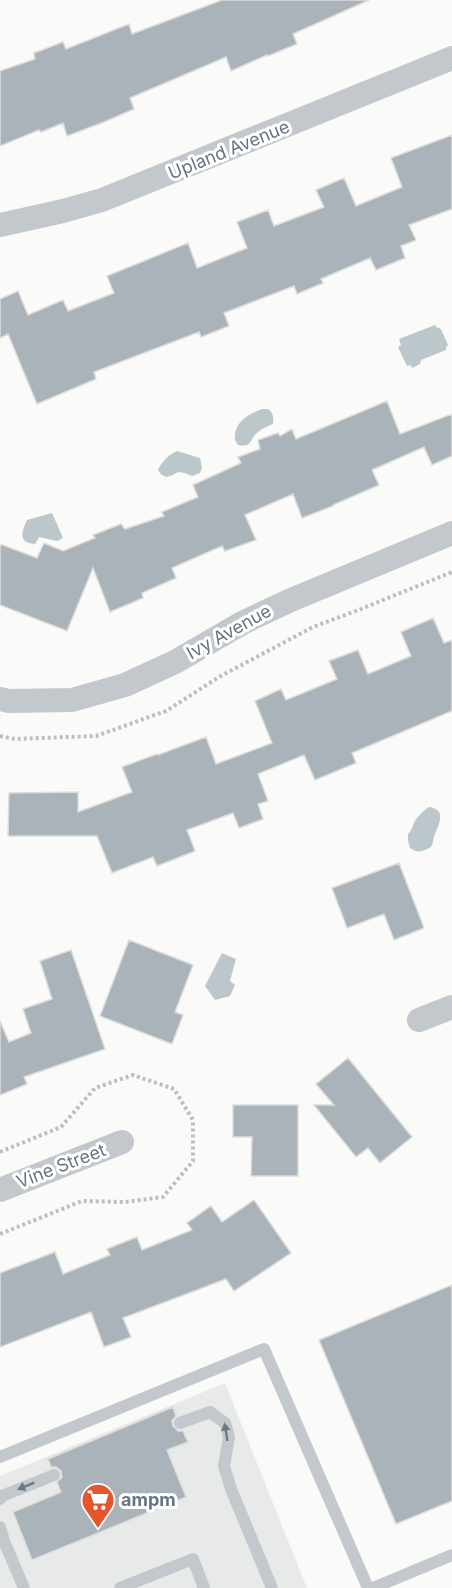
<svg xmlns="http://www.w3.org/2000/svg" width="452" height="1588" viewBox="0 0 452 1588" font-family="Inter,sans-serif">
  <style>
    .built { fill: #e8e9e9 }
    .water { fill: #bbc7cb }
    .building { fill: #aab3b9; stroke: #dcdcda; stroke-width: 1.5 }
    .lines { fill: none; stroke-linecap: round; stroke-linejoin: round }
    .path { stroke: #bbbfc2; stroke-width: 4; stroke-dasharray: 3 3; stroke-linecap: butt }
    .lane { stroke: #c3c8cc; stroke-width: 12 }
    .street { stroke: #c3c8cc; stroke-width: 24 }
    .oneway { fill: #6a7a87 }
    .labels { text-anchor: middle; stroke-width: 6; stroke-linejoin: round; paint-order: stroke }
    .street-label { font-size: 18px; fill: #657683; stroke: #fff }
    .poi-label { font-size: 18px; font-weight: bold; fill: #657683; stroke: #fff; text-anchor: start }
  </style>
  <rect width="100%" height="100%" fill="#fafaf8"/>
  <path class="built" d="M225 1383 307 1588H0V1476Z"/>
  <path class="water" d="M435 325 436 327 441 329 448 345 446 347V350L421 360 420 364 412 368 411 365 407 366 398 347 401 345 399 339Z
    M262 409H268C273 413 274 417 273 424 268 426 263 428 258 432 249 439 253 448 238 445L235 440C234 422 247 415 262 409Z
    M177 451 200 458 202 468 200 473 192 476 185 473 178 472C170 477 164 480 158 470 161 463 169 454 177 451Z
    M52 513 63 538 57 541 39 537 35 544C17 543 22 531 27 520Z
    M429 807C448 810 438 825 434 837 433 840 433 843 431 847 424 851 418 854 410 848L408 840V834C413 829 412 826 415 821 418 816 424 810 429 807Z
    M222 953 236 959 230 981 235 985 230 996 215 1000 205 986Z"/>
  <path class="building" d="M222 0H369L293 34 297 44 268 56 267 55 231 71 226 57 130 98 134 109 104 122 67 136 63 123 41 132 39 130 0 146V71L35 59 34 53 63 42 66 49 129 24 132 34Z
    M452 135V209L409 225 416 240 401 246 405 258 376 270 370 258 321 279 323 283 297 294 294 286 224 313 229 326 201 337 199 332 94 372 96 379 37 404 8 334 0 338V299L18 291 28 315 63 300 68 311 114 293 107 276 188 243 197 268 247 248 237 222 268 210 274 226 324 207 316 190 344 178 356 206 402 187 391 158Z
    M387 401 400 434 452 414V456L432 465 424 447 372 470 379 485 333 505V506L302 518 293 494 245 515 256 540 225 551 222 546 172 568 176 578 142 593 143 598 110 612 93 568 67 631 0 605V544L37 558 44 543 63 551 95 538 93 535 121 524 125 529 164 516 162 512 198 497 193 485 241 463 238 457 260 449 258 440 278 433 280 436 292 429 296 439Z
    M433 618 444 643 452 640V711L352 753 356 763 315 780 304 755 258 774 268 801 258 804 263 819 239 828 233 813 187 830 195 851 157 866 153 857 112 873 97 836H8L9 793 78 792V812L132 792 122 767 157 754 158 755 206 737 216 764 272 743 255 701 281 689 286 700 337 679 329 661 358 650 368 674 411 656 401 632Z
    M399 863 424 928 394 940 384 914 347 928 332 888Z
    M129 940 193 965 175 1012 183 1015 172 1044 100 1016Z
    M71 950 105 1049 24 1077 27 1084 0 1095V1021L9 1042 31 1033 23 1009 52 999 40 961Z
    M348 1058 412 1137 380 1163 368 1148 356 1157 314 1105H334L316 1084Z
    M233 1105H298V1176H251L252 1137H233Z
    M254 1200 291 1253 234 1291 226 1279 123 1318 131 1337 104 1347 91 1312 0 1347V1273L55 1252 63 1274 110 1255 107 1249 137 1237 142 1250 192 1230 187 1223 211 1206 222 1222Z
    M452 1285V1501L396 1524 319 1340Z
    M173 1407 176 1416 172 1421 173 1426 178 1431H183L188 1442 167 1450 186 1497 32 1560 13 1512 61 1492 57 1482 62 1477 61 1471 56 1467H51L48 1459Z"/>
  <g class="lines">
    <path class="path" d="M0 736 15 739 96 736 166 711 219 677 313 627 361 609 452 572
      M0 1152 61 1127 95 1088 133 1075 174 1089 193 1120V1161L163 1197 125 1202 82 1201 0 1234"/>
    <path class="lane" d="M180 1423 210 1412 225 1423 229 1437 224 1466 231 1489 272 1588
      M0 1457 264 1349 368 1588
      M0 1499 2 1496 54 1475
      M0 1527 4 1541 24 1588
      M120 1588 193 1559 204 1588
      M373 1588 452 1555"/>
    <path class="street" d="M0 225 63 211 102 200 452 58
      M0 699 9 701 72 700 125 685 175 662 244 622 291 600 452 533
      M419 1020 452 1007
      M0 1190 122 1142"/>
  </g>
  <defs><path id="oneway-solid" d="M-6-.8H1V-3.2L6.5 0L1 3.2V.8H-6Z" transform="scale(1.5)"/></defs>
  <g class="oneway">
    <use href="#oneway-solid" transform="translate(226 1432) rotate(-99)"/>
    <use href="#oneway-solid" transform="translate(26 1486) rotate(158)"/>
  </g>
  <defs>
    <symbol id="supermarket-pin" viewBox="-11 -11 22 30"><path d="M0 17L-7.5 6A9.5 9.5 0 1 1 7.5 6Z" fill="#e4572e" stroke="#fff"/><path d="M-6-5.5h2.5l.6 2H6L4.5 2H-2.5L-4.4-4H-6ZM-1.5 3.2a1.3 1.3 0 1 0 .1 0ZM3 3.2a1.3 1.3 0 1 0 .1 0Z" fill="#fff"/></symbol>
  </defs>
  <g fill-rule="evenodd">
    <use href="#supermarket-pin" x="79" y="1481" width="38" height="52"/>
  </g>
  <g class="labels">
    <g class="street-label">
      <text transform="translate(229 150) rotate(-22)" y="6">Upland Avenue</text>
      <text transform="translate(229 632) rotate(-29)" y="6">Ivy Avenue</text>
      <text transform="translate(61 1166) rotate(-21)" y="6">Vine Street</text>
    </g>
    <g class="poi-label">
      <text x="121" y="1506">ampm</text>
    </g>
  </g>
</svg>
